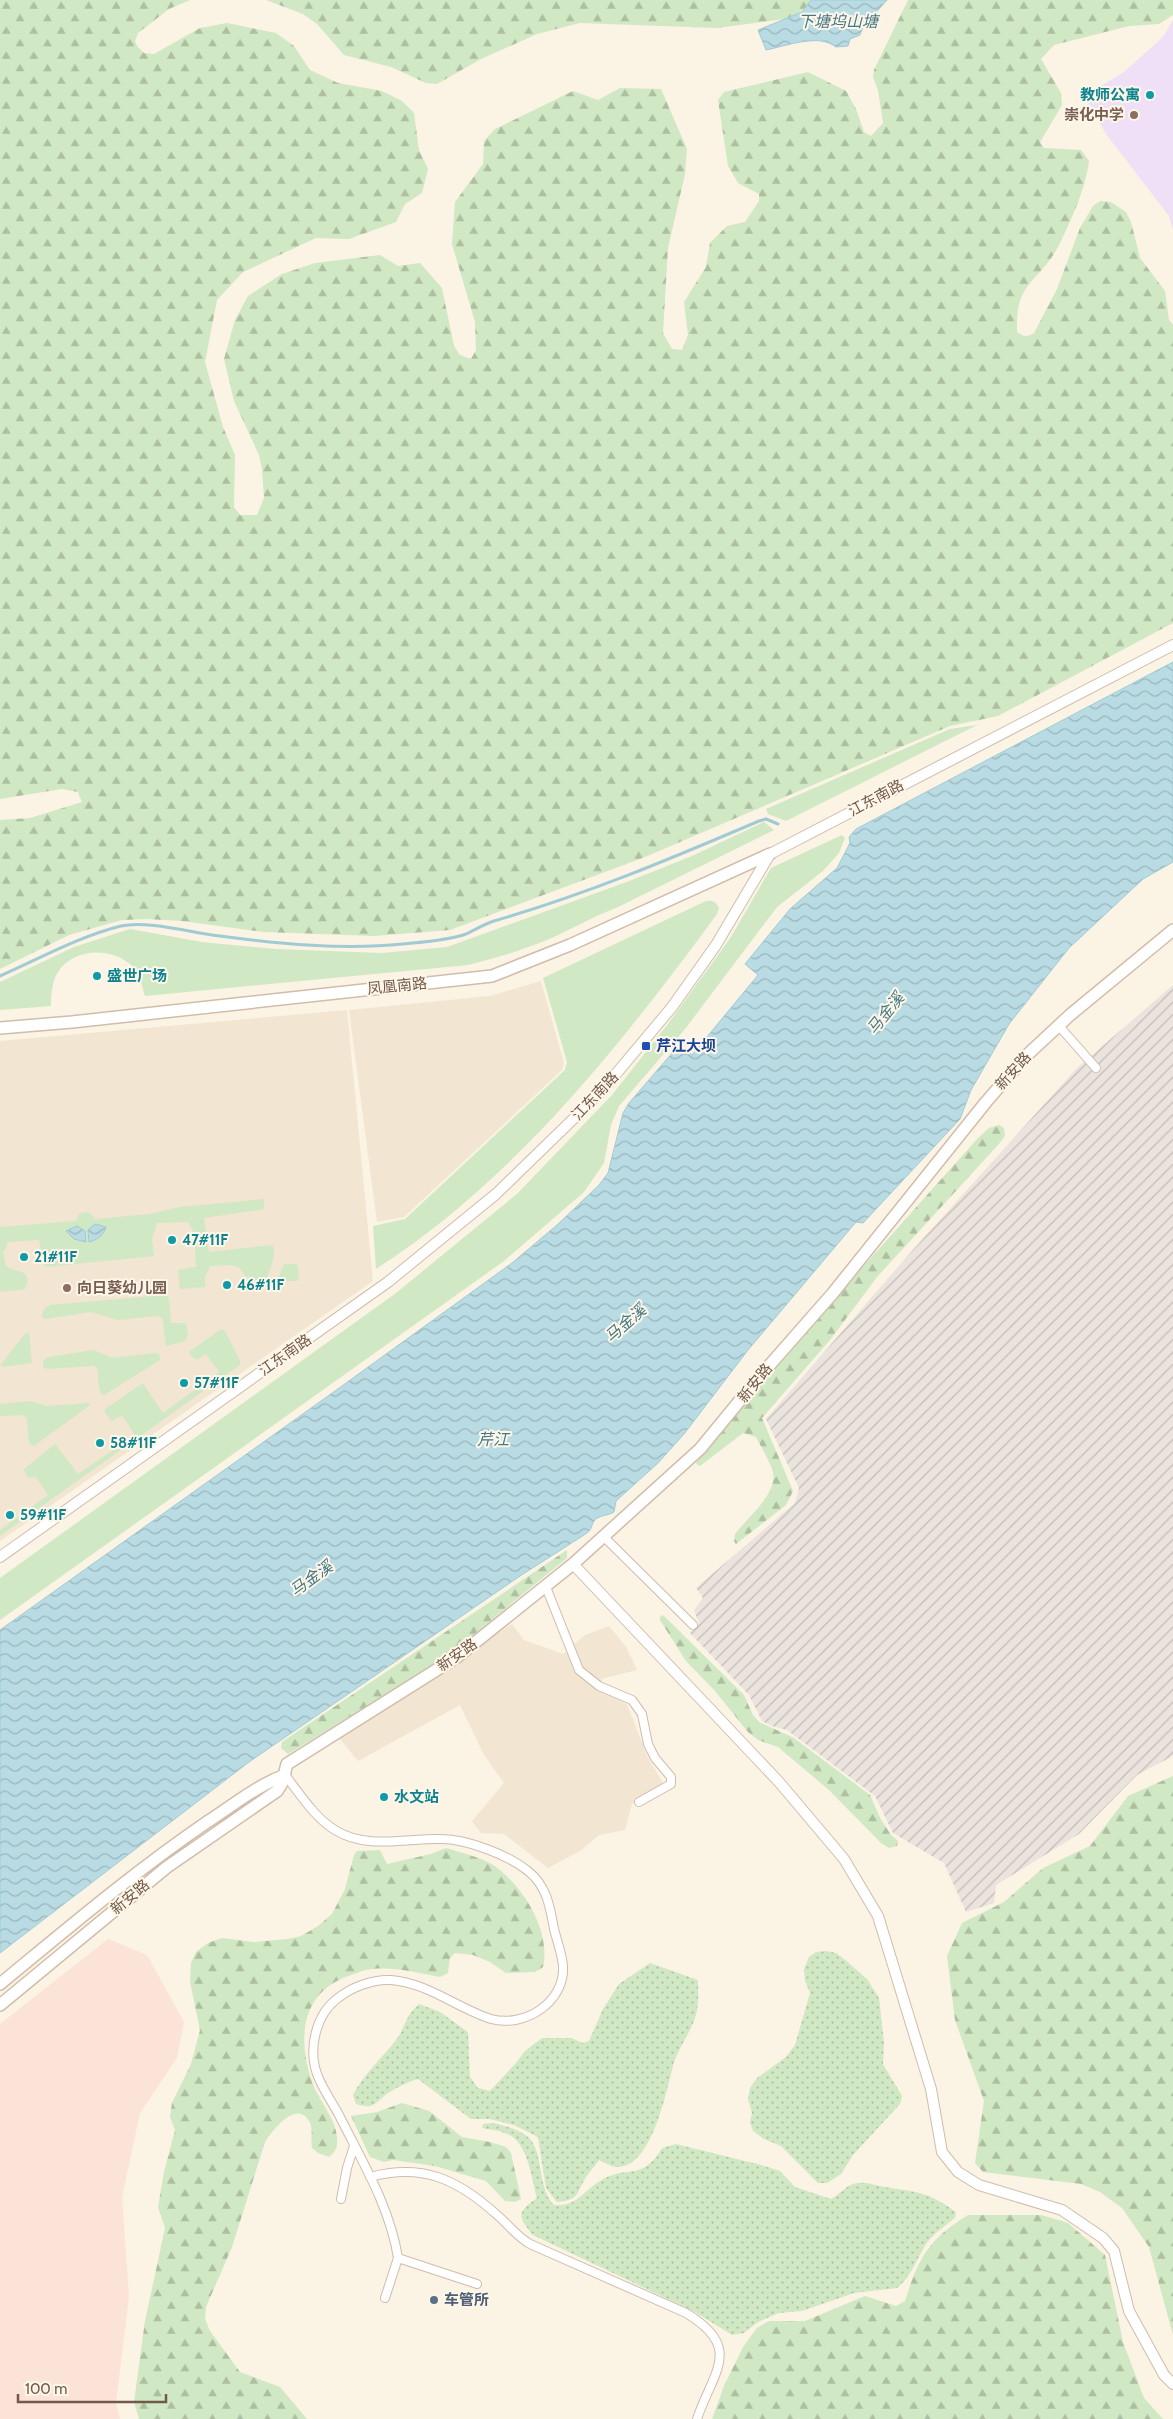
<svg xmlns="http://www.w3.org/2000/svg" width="1173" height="2419" viewBox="0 0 1173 2419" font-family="Cabin,'Noto Sans SC',sans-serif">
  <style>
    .residential { fill: #f2e5d2 }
    .commercial { fill: #fbe3d7 }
    .industrial { fill: url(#industrial-furrows) }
    .education { fill: #f0e0f7 }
    .grass { fill: url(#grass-dots) }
    .forest { fill: url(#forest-firs) }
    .green { fill: #d0e8c3 }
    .water { fill: url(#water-waves); stroke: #a0cbd5 }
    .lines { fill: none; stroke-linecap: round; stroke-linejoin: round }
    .stream { stroke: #a0cbd5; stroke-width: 3 }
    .minor-casing { stroke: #cebdad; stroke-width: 10 }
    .tertiary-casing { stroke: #cebdad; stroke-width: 12 }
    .secondary-casing { stroke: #d1bdab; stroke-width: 14 }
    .minor { stroke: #fff; stroke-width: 8 }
    .tertiary { stroke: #fff; stroke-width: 10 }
    .secondary { stroke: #fff; stroke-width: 11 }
    .culture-dot { fill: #0f9aa8; stroke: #fef7e9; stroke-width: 2 }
    .education-dot { fill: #8d6e63; stroke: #fef7e9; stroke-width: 2 }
    .transit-dot { fill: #1a4fb4; stroke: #fef7e9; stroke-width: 2 }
    .service-dot { fill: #5c6f8a; stroke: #fef7e9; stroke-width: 2 }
    .labels { text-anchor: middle; stroke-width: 4; stroke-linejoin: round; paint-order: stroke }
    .culture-label { font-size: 15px; font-weight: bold; fill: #0d838f; stroke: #fef7e9; text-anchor: start }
    .education-label { font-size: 15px; font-weight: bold; fill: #785e54; stroke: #fef7e9; text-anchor: end }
    .street-label { font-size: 15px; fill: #725a4a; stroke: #fef7e9 }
    .transit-label { font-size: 15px; font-weight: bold; fill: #164399; stroke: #fef7e9; text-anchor: start }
    .service-label { font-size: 15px; font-weight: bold; fill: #4e5e75; stroke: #fef7e9; text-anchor: start }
    .water-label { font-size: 16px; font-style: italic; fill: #457885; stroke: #fef7e9 }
  </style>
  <defs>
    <pattern id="industrial-furrows" width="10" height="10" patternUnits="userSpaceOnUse" patternTransform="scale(1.25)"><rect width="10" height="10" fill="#ebe4de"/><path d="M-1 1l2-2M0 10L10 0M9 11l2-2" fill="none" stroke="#c3bcb6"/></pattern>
    <pattern id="grass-dots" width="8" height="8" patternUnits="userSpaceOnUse" patternTransform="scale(1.25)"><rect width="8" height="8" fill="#d0e8c3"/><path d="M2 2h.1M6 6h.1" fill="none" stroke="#adbfa0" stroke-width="1.8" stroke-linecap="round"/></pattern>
    <pattern id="forest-firs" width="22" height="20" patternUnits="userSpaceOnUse" patternTransform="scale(1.25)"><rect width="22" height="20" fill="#d0e8c3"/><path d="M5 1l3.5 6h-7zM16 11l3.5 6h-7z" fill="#adbfa0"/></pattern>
    <pattern id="water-waves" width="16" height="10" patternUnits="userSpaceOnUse" patternTransform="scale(1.25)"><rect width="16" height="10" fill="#b9dce4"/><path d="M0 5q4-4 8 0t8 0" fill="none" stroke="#9bb5bb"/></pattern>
  </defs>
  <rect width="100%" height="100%" fill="#fbf3e3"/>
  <path class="residential" d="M541 981 564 1063 562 1070 404 1217 377 1222 349 1010 490 996Z
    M347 1010 373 1281 0 1541V1041Z
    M512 1624 524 1640 563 1654 585 1635 609 1626 626 1647 637 1670 601 1679 605 1693 627 1704 647 1756 663 1783 632 1804 625 1830 599 1835 580 1851 548 1868 504 1834 481 1833 472 1821 504 1783 483 1753 460 1705 358 1761 340 1739Z"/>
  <path class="commercial" d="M108 1939 147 1955 184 2022 177 2058 140 2113 122 2197 129 2296 116 2403 120 2419H0V2024Z"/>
  <path class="industrial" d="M1173 985V1756L1137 1775 1079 1834 996 1885 994 1903 966 1912 944 1863 893 1833 875 1796 787 1730 772 1726 762 1721 749 1695 690 1633 699 1623 694 1610 703 1598 696 1588 795 1503 799 1488 766 1419 911 1252 1076 1069Z"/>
  <path class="education" d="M1173 20V230L1169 216 1106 134 1084 96 1124 72 1163 37Z"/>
  <path class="grass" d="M826 1951 836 1953 843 1958 867 1979 879 1998 884 2043 883 2064 902 2096 900 2104 853 2155 841 2174 827 2183H818L781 2146 764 2139 753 2131 750 2122 752 2113 748 2099 750 2088 757 2078 786 2057 795 2045 810 1993 805 1981 804 1969 809 1957 816 1952Z
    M650 1963 698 1980C698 1989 699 2000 697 2010 694 2028 680 2045 674 2062 667 2087 653 2168 617 2167 611 2167 604 2162 599 2160 595 2166 590 2171 586 2177 576 2193 580 2200 557 2202L546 2188 538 2137 514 2125 490 2119H471L418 2079C408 2082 397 2087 388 2093 374 2103 375 2110 356 2104L353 2095C364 2074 382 2058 396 2040 406 2027 404 2017 419 2004L440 2012 468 2032 470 2077 478 2088 490 2091 516 2063 525 2051 542 2038H571L583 2043 589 2041 603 2009 619 1984Z
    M494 2123C505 2126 518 2129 527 2136 545 2151 536 2187 554 2205 577 2207 583 2191 600 2181 625 2164 642 2183 662 2148L676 2144 761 2165 780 2171 795 2187 831 2199C839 2195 846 2186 853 2184 862 2181 871 2184 880 2186 916 2193 924 2189 956 2212L955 2218C946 2225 937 2231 930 2239 917 2255 913 2276 897 2288L854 2293 802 2311 779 2313 758 2322 744 2333 732 2335 695 2312 533 2235C517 2216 517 2212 537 2198 532 2180 529 2152 515 2139 507 2131 492 2130 482 2128L483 2124Z"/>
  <path class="forest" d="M0 0H190L169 9 138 33 135 41 137 46 144 53 154 54 200 28 227 23 276 33 294 46 310 70 338 83 382 91 402 101 414 113 419 150 428 169 422 193 405 204 396 222 349 239 316 238 243 272 217 300 205 362 223 427 235 455 234 507 240 515H257L264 498 262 469 259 455 234 401 224 359 235 320 248 296 282 274 315 263 380 255 398 266 420 263 442 288 454 346 460 355 471 359 476 350 475 322 452 244 455 202 483 164 484 141 495 129 573 91 598 100 620 88 661 89 687 149 685 174 668 248 663 333 672 349 682 350 688 335 684 302 706 267 710 243 727 226 745 222 759 201V194L738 183 728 166 718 100 724 92 808 72 846 91 856 109 864 132 871 136 883 123 878 90 873 77 874 70 908 0H1173V15L1159 24 1129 26 1054 45 1041 59 1061 93 1062 105 1040 142 1044 148 1081 150 1089 161C1086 187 1071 221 1059 245 1039 284 1015 279 1017 332 1024 337 1027 337 1034 333L1057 289 1080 228 1093 206 1100 201 1111 202 1126 212 1131 222 1140 258 1165 291 1169 320 1173 325V623L998 716 950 726 645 857 450 930 374 936 264 932 182 921 147 919 122 920 69 935 0 969V820L30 818 82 802 78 792 62 789 0 799Z
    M266 0H815L792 18 717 28 580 23 537 34 481 59 437 84 426 83 391 67 344 55 317 24 303 14Z
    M999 1125 1004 1128 1005 1136 998 1145 877 1277 830 1340 762 1418 793 1491 786 1505 736 1544 734 1541 735 1534C747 1518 781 1491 772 1469 768 1458 761 1447 756 1437L743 1433 700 1466 696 1464 698 1459 761 1381 978 1138 989 1128Z
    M567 1550V1558L445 1658 288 1754 281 1748 282 1742Z
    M663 1615 744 1695 753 1715 759 1722 794 1738 870 1795 880 1818 891 1835 898 1841 897 1846 889 1848 881 1843 829 1790 778 1747 758 1740 748 1732 715 1691 686 1661 660 1620V1617Z
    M1173 1776V2335L1149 2247 1122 2208 1100 2192 1081 2184 983 2172 975 2163 984 2101 955 2020 947 1956 962 1923 1004 1902 1043 1868 1090 1846 1128 1796Z
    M446 1848C462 1853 482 1857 496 1867 524 1888 551 1931 543 1967L535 1972 506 1973 490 1962 473 1955 455 1953 450 1958 448 1973 440 1977C418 1973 396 1967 373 1969 365 1969 358 1973 351 1975 302 1991 297 2036 311 2079 317 2099 335 2116 337 2137 338 2146 336 2152 329 2157L318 2153 312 2148C310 2139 314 2129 309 2121 296 2099 272 2131 265 2142L232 2247 206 2307 205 2319 210 2331 240 2372 280 2387 307 2419H139L134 2402 145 2321 165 2228 158 2207 164 2172 175 2130 170 2117 172 2103 191 2064 200 2030 190 1982 191 1963 196 1952 208 1943 222 1938 253 1942 288 1939 301 1936 318 1926 332 1914 345 1889 354 1855 357 1851 380 1850 387 1864 431 1854Z
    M402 2103 429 2111 462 2137 490 2142 506 2147 511 2153 521 2199 515 2202 505 2201 486 2181 435 2166 393 2160 384 2162 370 2157 351 2116 377 2112Z
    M968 2215H1041L1068 2223 1105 2255 1123 2342 1144 2398 1163 2419H712L724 2386 743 2347 757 2328 769 2321H805L865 2296 896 2306 905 2301C919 2257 928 2240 968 2215Z"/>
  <path class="green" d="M977 725 786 821 768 814 766 809 950 729Z
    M764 822 774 830 618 907C595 916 575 927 554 937 526 949 497 958 468 965L145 996C142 986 140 975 133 967 114 947 74 947 58 972 52 981 51 995 51 1006L0 1010V982L74 947 130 929 202 942 275 949 382 953 447 947 632 880 692 856Z
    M842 835 845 838 839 853 823 871 777 907 685 1029 619 1106 611 1125 604 1163 584 1192 504 1261 0 1620V1578L396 1293 517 1194 612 1095 668 1024 731 937 771 868Z
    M706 901C713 900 716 902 719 908L717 914C620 1046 515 1179 376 1269L373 1226 405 1219 565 1070 567 1062 543 978Z
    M264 1199V1209L204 1218 209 1252 273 1245C277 1258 268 1274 263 1285L256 1288 252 1278 245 1276 240 1268 231 1265 210 1266 205 1278V1287L180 1289 178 1270 196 1267 194 1233 188 1222 157 1223 152 1239 154 1256 45 1267 39 1240 7 1242 6 1249 3 1252 6 1266C16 1273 34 1269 25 1289L0 1292V1227L76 1221 79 1214C86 1210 91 1212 95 1219L149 1214 180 1207Z
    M284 1264H297L299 1277 297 1281H280L278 1279Z
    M166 1295 169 1298 171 1323H186L188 1335 185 1341 166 1346 163 1322 162 1318 157 1316 118 1320 91 1312 45 1319 41 1316 45 1308 50 1305Z
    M221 1329 225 1331 240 1361V1365L0 1536V1530L48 1495 35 1476 30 1478 26 1476 24 1469 55 1444 78 1474 135 1435 122 1415 112 1421 105 1413V1409L143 1383 163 1413 219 1372 206 1354 197 1360 192 1357 189 1352Z
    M29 1332 32 1363 2 1367 1 1364 26 1333Z
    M94 1350 112 1358 155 1353 159 1354 160 1360 104 1395 101 1394C97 1385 99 1376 97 1367L94 1366 47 1369 43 1367V1361L48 1357Z
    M29 1401 47 1406 88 1403 90 1405 34 1446 29 1443 27 1419 23 1415 0 1416V1404Z"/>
  <path class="water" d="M811 0H887L871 18 866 19 860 35 850 39 848 46 836 47C819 33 786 46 766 50L758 30 802 12Z
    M1173 662V862L1143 879 1069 948 1009 1024 971 1090 960 1119 863 1223 856 1222 748 1350 684 1434 658 1463 616 1501 614 1512C608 1516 598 1515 594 1521 590 1528 593 1529 584 1535L520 1576 249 1762 0 1953V1630L335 1391 512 1263 557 1225 599 1185 608 1173 623 1113 629 1103 679 1045 692 1055 758 975 745 964 790 909 837 868 850 843 849 837 856 829Z
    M95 1224 106 1227C104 1235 97 1240 89 1242L88 1230Z
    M77 1226 85 1231 86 1242 74 1239 66 1231Z"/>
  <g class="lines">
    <path class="stream" d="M0 976C39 959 80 936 121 926 147 920 193 933 220 936 280 944 343 950 403 944 423 942 446 941 466 934 475 930 484 924 494 921 587 894 670 859 759 821L766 819 778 824"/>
    <defs>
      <path id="minor" d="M1059 1026 1096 1068
        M604 1537 693 1625
        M546 1587 579 1670 599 1686 632 1700 642 1714 648 1744 655 1758 671 1777V1784L639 1802
        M285 1775C300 1794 315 1818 335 1830 367 1850 406 1838 441 1839 467 1839 508 1855 528 1871 547 1886 550 1907 554 1929 557 1941 562 1954 563 1966 565 2003 524 2028 491 2019 457 2008 428 1983 391 1980 373 1979 352 1987 338 1998 316 2014 308 2048 317 2074 322 2088 332 2102 339 2115 362 2161 390 2207 398 2258
        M370 2177C422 2163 457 2179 496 2214 508 2224 516 2236 530 2244L686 2313C744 2348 713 2371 697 2419
        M341 2199 347 2168 354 2146
        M385 2298 398 2258 477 2284"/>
      <path id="tertiary" d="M0 1557 388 1282 496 1194 600 1093 672 1007 716 945 770 854 1173 645
        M573 1564 779 1782 844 1859 878 1916 931 2089 942 2152 958 2172 979 2185 1062 2210 1103 2238 1114 2251 1129 2311 1164 2375 1173 2384"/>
      <path id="secondary" d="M0 1028 72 1022 492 976 570 945 770 854
        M0 1984C68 1928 134 1872 207 1822 232 1806 256 1786 285 1775
        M0 2005 167 1867 277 1791 282 1783 287 1764 457 1657 573 1564 700 1449 760 1376 833 1293 986 1102 1026 1056 1070 1015 1173 930"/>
    </defs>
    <use href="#minor" class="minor-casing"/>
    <use href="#tertiary" class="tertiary-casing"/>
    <use href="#secondary" class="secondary-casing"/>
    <use href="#minor" class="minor"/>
    <use href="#tertiary" class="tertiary"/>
    <use href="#secondary" class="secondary"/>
  </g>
  <g class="culture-dot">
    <circle cx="1150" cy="95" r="5"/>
    <circle cx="97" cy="976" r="5"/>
    <circle cx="172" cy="1240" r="5"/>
    <circle cx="24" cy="1257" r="5"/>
    <circle cx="227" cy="1285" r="5"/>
    <circle cx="184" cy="1383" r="5"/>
    <circle cx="100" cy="1443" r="5"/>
    <circle cx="10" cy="1515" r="5"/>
    <circle cx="384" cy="1797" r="5"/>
  </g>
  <g class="education-dot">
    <circle cx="1134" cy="115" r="5"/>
    <circle cx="67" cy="1288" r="5"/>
  </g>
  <rect class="transit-dot" x="641" y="1041" width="10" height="10" rx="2.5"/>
  <circle class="service-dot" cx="434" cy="2300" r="5"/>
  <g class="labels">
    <g class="culture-label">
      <text x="1140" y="100" text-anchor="end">教师公寓</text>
      <text x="107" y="981">盛世广场</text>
      <text x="182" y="1245">47#11F</text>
      <text x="34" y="1262">21#11F</text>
      <text x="237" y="1290">46#11F</text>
      <text x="194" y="1388">57#11F</text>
      <text x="110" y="1448">58#11F</text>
      <text x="20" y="1520">59#11F</text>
      <text x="394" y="1802">水文站</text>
    </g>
    <g class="education-label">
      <text x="1124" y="120">崇化中学</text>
      <text x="77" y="1293" text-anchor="start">向日葵幼儿园</text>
    </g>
    <g class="street-label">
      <text transform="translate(876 798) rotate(-28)" y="5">江东南路</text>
      <text transform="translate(397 986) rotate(-6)" y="5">凤凰南路</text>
      <text transform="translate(1013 1071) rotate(-48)" y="5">新安路</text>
      <text transform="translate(595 1096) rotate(-47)" y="5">江东南路</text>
      <text transform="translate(285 1355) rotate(-35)" y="5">江东南路</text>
      <text transform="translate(755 1383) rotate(-51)" y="5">新安路</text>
      <text transform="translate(457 1655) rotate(-35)" y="5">新安路</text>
      <text transform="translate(130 1897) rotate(-40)" y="5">新安路</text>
    </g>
    <g class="transit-label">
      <text x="656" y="1051">芹江大坝</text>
    </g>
    <g class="service-label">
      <text x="444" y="2305">车管所</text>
    </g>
    <g class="water-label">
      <text x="838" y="27">下塘坞山塘</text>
      <text transform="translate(885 1013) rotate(-51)" y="6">马金溪</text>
      <text transform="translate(625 1323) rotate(-41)" y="6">马金溪</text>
      <text x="493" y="1445">芹江</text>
      <text transform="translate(311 1578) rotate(-36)" y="6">马金溪</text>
    </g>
  </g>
  <path d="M18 2394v8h148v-8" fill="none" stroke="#725a4a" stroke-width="2.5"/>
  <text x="25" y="2394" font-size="15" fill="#725a4a" stroke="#fef7e9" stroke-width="4" paint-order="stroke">100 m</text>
</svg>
